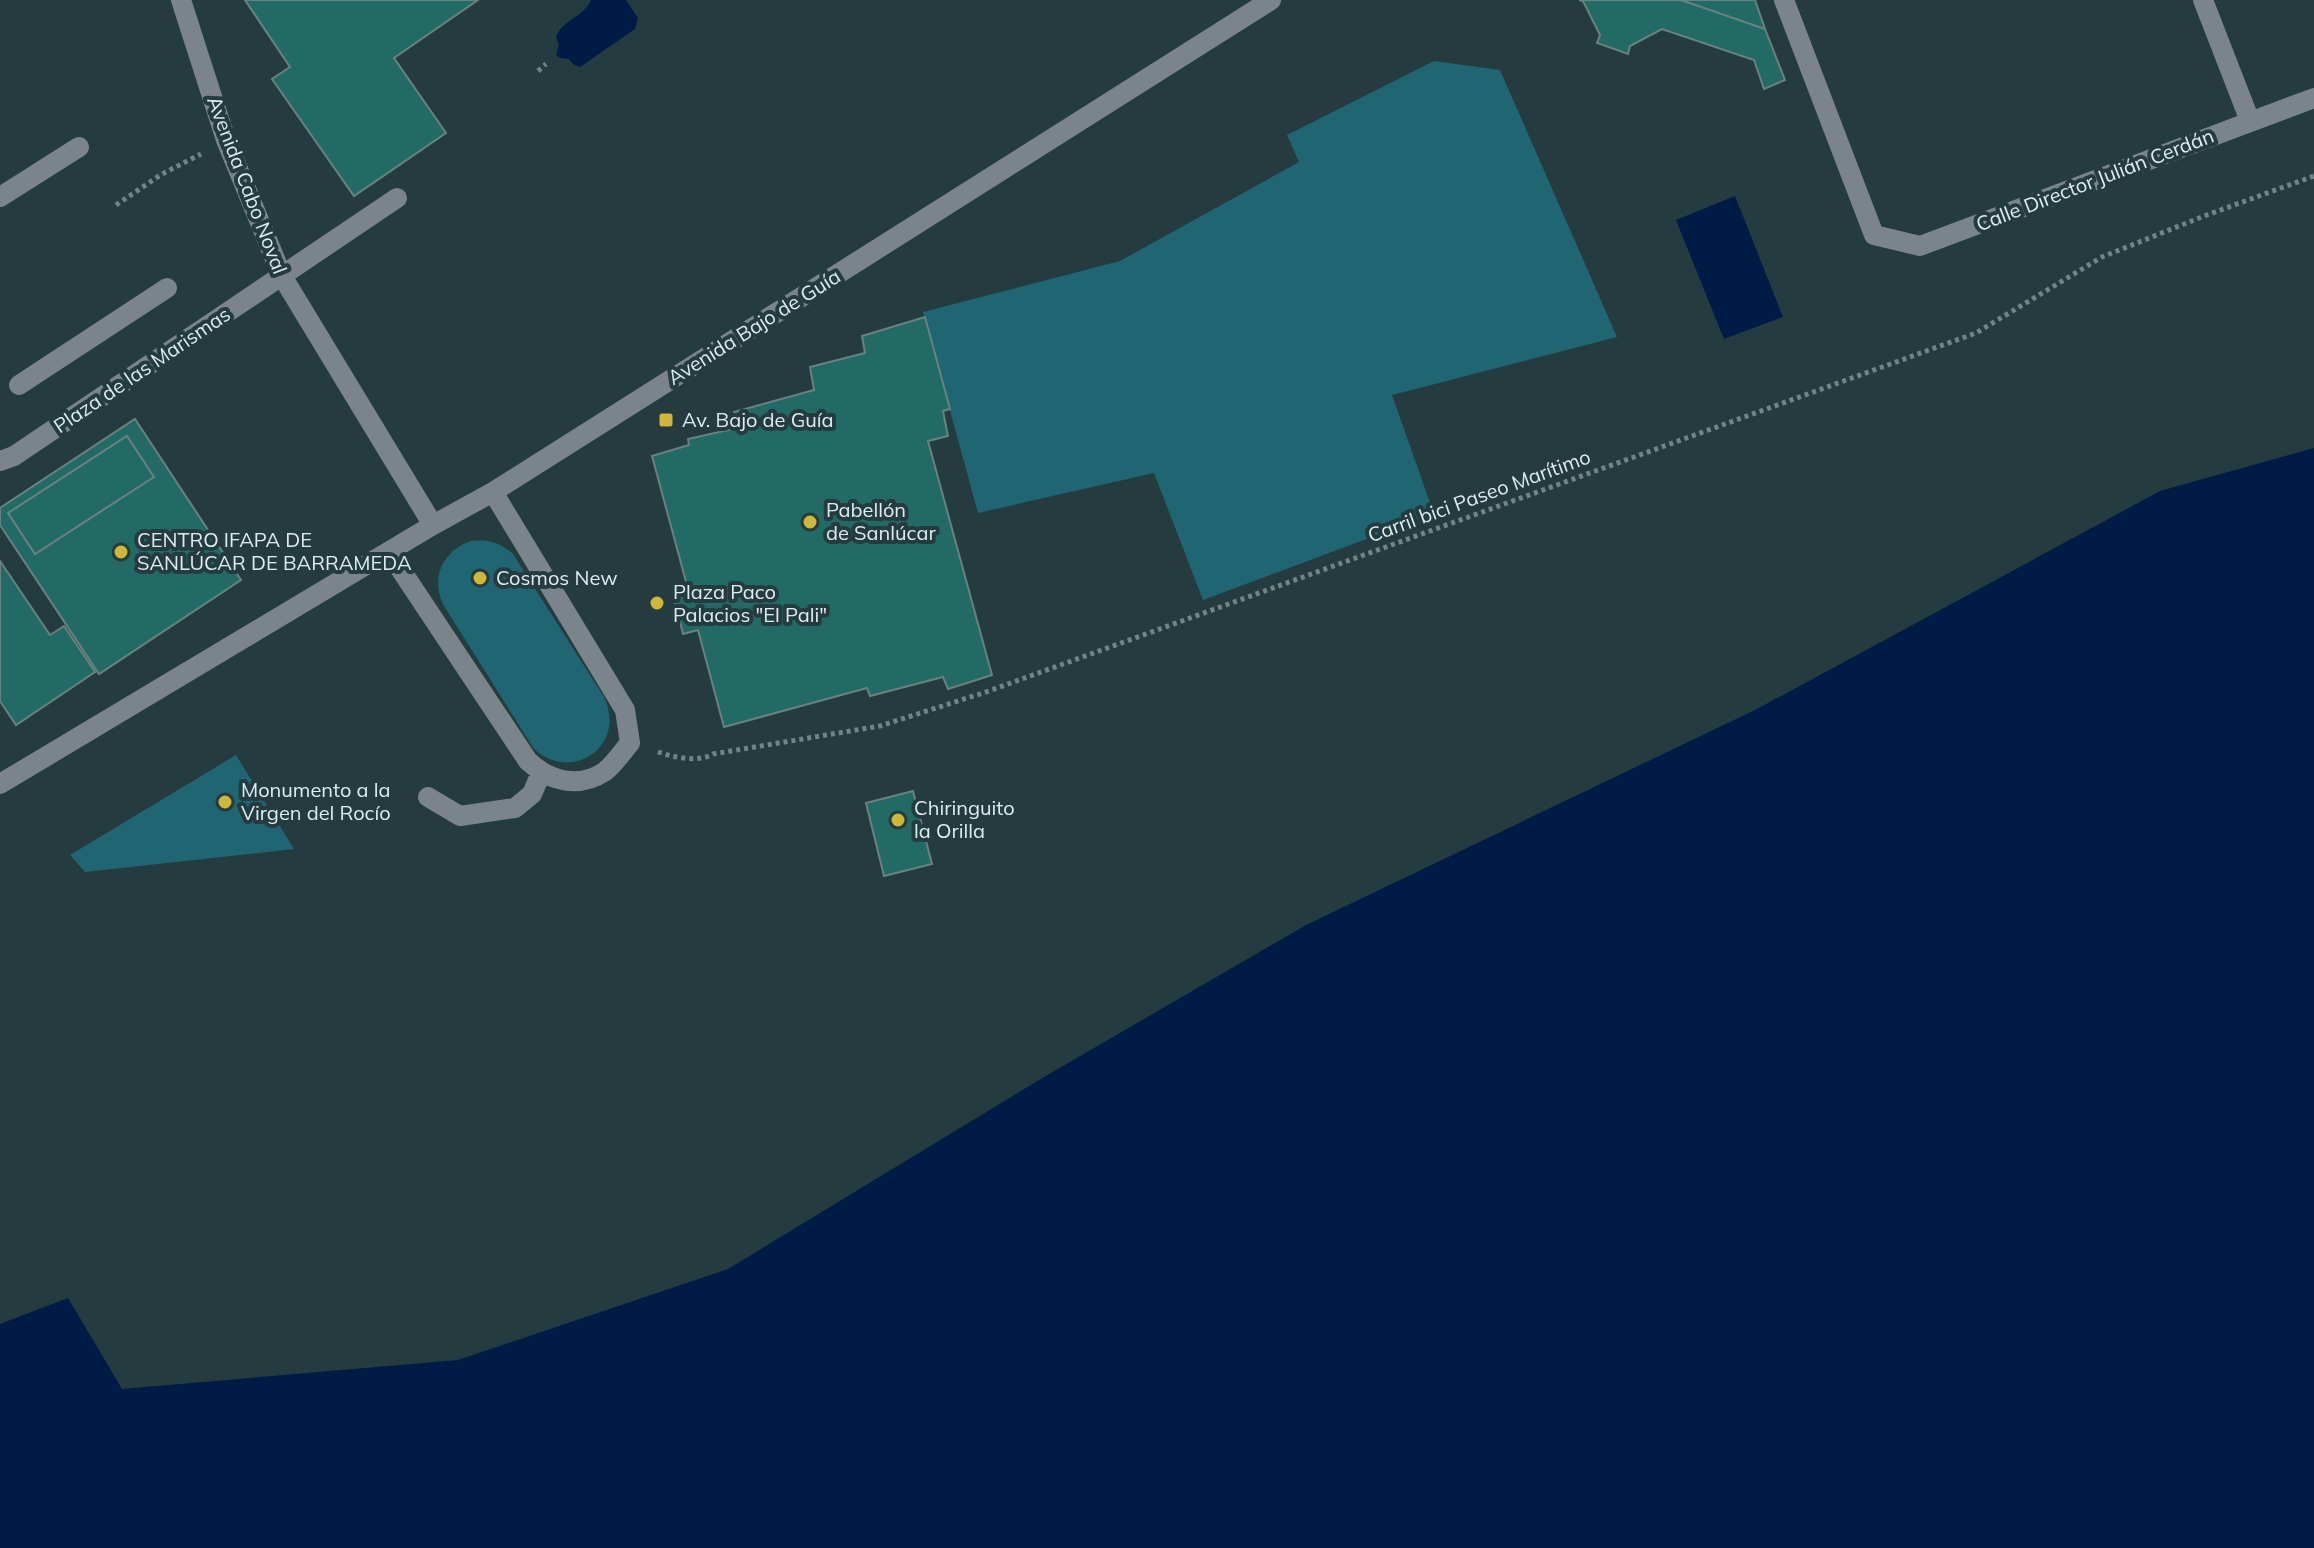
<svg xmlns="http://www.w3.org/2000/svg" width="2314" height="1548" viewBox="0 0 2314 1548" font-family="Mulish,sans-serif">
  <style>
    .green { fill: #206672 }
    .water { fill: #001b46 }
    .building { fill: #226a65; stroke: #698280; stroke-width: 2 }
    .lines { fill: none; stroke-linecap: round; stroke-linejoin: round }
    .path { stroke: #718488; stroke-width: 5; stroke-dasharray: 4 4; stroke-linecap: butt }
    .minor { stroke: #7b848a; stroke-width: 20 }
    .poi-dot { fill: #d1b736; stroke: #243b40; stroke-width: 3 }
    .labels { text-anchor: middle; stroke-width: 8; stroke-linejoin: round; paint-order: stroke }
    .street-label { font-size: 20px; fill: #dfecef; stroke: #243b40 }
    .poi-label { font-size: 20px; fill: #dfecef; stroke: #243b40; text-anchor: start }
  </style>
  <rect width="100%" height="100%" fill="#243b40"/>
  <path class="green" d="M1434 61 1500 70 1617 337 1392 395 1434 514 1203 600 1154 473 978 513 923 312 1120 261 1299 162 1287 135Z
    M471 541C488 539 500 542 513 554L604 697C627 745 574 784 534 749L444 606C430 579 442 551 471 541Z
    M236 755 294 849 85 872 70 855Z"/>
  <path class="water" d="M591 0H626L638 18 635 29 580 67 574 65 569 59 560 58 556 55 559 45 556 37C562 20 584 17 591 0Z
    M1735 196 1783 317 1724 339 1676 220Z
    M2314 448V1548H0V1324L68 1298 122 1389 458 1360 728 1269 1044 1077 1306 925 1757 709 2160 491Z"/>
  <path class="building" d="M245 0H478L394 58 446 133 354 196 272 79 290 67Z
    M1579 0H1681L1765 29 1785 80 1764 89 1754 60 1662 29 1630 46 1628 54 1597 43 1600 35 1583 1Z
    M1681 0H1755L1765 29Z
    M925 317 950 409 943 411 948 436 928 441 992 675 948 689 943 677 870 696 867 688 724 727 698 630 683 634 673 594 688 589 652 456 689 445 688 439 737 428 734 412 814 390 810 367 865 353 862 336Z
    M135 419 241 580 99 674 0 525V508Z
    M127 436 154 477 35 554 8 513Z
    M0 561 50 635 64 626 95 672 16 725 0 701Z
    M913 791 932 864 884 876 866 803Z"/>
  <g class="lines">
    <path class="path" d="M538 71 546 64
      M116 205 162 174 201 154
      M658 752C673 757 698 763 713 754L880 726 986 692 1976 333 2102 257 2204 216 2314 176"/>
    <path class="minor" d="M181 0 226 140 282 276 433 525
      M1784 0 1874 235 1920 246 2314 98
      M2203 0 2250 121
      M0 197 79 147
      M19 385 167 288
      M0 461 14 456 397 198
      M389 552 528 761C549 781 578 789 604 772 614 765 622 752 630 743L625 710 493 492
      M0 784 433 525 493 492 1271 0
      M428 797 460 816 515 808 532 794 541 773"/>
  </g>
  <g class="poi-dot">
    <rect x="658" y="412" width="16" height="16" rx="4"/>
    <circle cx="810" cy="522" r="8"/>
    <circle cx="121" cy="552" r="8"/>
    <circle cx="480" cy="578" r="8"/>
    <circle cx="657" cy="603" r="8"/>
    <circle cx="225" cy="802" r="8"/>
    <circle cx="898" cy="820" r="8"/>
  </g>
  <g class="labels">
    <g class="street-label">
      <text transform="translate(2095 180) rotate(-21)" y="7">Calle Director Julián Cerdán</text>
      <text transform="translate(247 185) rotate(69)" y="7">Avenida Cabo Noval</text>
      <text transform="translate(754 327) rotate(-32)" y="7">Avenida Bajo de Guía</text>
      <text transform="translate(142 370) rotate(-34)" y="7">Plaza de las Marismas</text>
      <text transform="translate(1479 496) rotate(-20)" y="7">Carril bici Paseo Marítimo</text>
    </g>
    <g class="poi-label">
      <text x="682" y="427">Av. Bajo de Guía</text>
      <text x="826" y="517">Pabellón<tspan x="826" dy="23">de Sanlúcar</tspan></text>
      <text x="137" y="547">CENTRO IFAPA DE<tspan x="137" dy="23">SANLÚCAR DE BARRAMEDA</tspan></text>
      <text x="496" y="585">Cosmos New</text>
      <text x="673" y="599">Plaza Paco<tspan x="673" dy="23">Palacios "El Pali"</tspan></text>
      <text x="241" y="797">Monumento a la<tspan x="241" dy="23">Virgen del Rocío</tspan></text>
      <text x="914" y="815">Chiringuito<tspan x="914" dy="23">la Orilla</tspan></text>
    </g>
  </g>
</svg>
